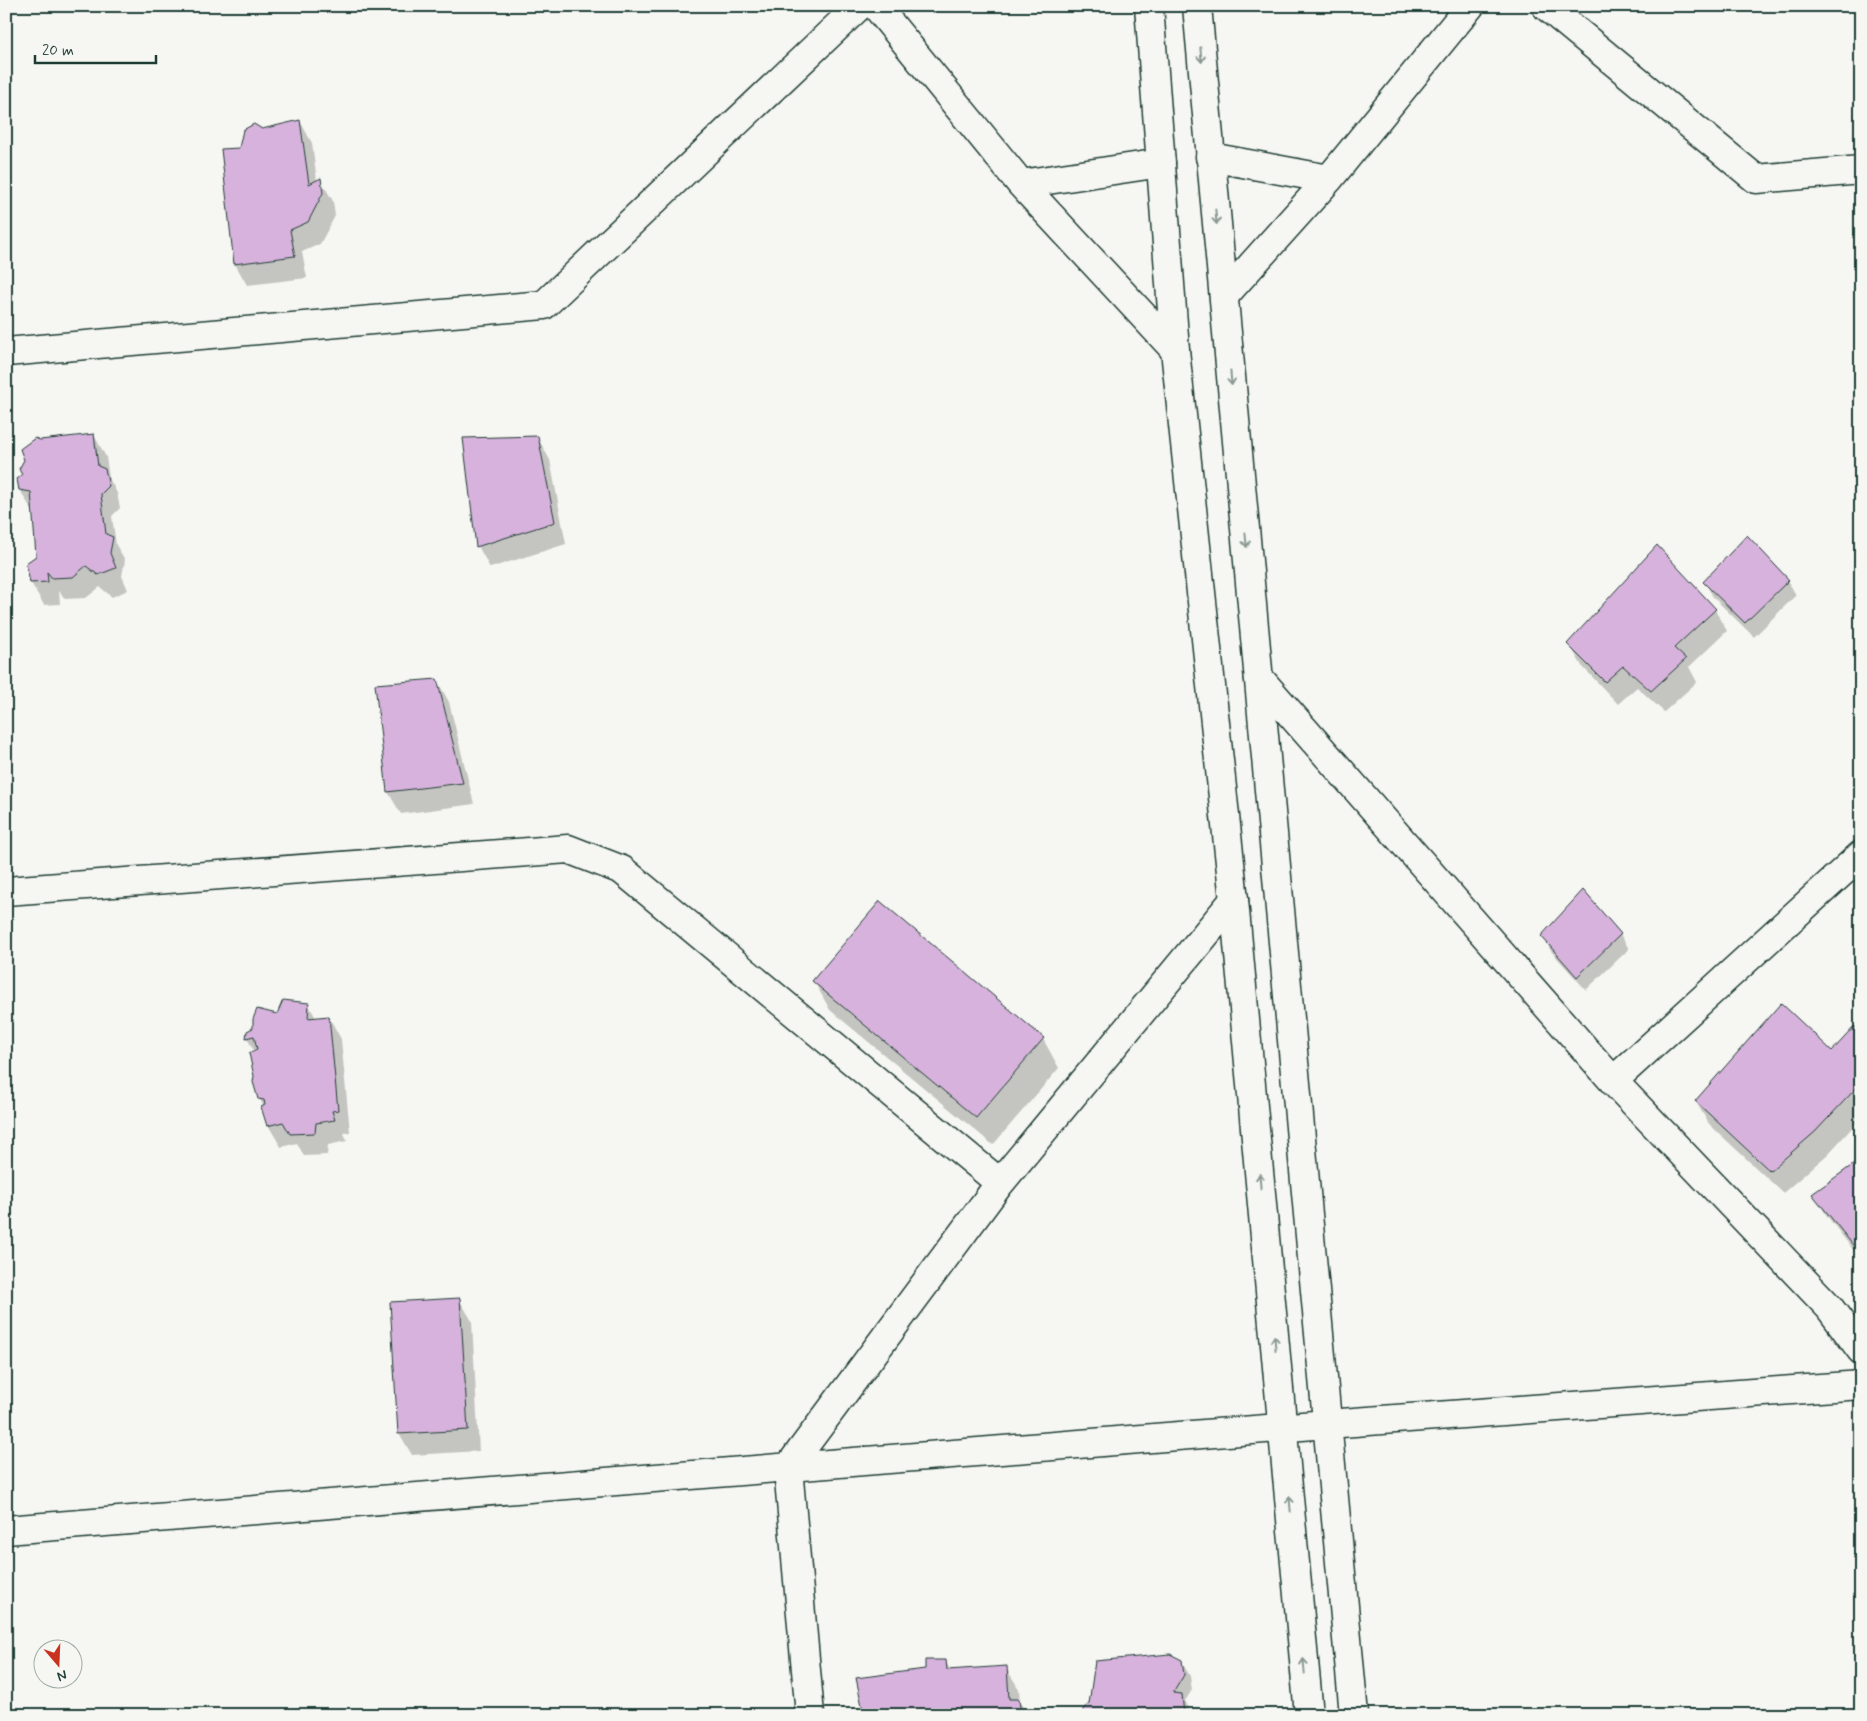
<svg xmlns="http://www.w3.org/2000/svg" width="1867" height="1721" viewBox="0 0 1867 1721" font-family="Mynerve,sans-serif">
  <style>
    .shadow { fill: #0003 }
    .building { fill: #d7b2dc; stroke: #1f3d34 }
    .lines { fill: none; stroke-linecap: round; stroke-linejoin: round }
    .minor-casing { stroke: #1f3d34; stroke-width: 31 }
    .tertiary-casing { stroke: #1f3d34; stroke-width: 31 }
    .minor { stroke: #f6f6f2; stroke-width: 28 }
    .tertiary { stroke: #f6f6f2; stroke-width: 28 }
    .oneway { stroke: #8a9a93 }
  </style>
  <rect width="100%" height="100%" fill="#f6f6f2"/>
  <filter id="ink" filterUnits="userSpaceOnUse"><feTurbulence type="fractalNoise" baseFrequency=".02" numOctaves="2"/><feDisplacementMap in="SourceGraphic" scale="10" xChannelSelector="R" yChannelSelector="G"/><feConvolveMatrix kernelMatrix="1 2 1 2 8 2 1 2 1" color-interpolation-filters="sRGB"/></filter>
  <g filter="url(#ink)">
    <path class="shadow" d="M300 121 312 143 317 181 320 179 333 201 335 216 320 244 302 252 307 278 247 285 235 264 240 149 261 130Z
      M94 435 106 457 109 478 117 493 120 508 112 516 116 545 125 560 122 576 128 590 112 597 100 587 86 598 65 599 59 591 60 604 44 605 31 583 37 557 33 512 20 490 23 476 40 442Z
      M538 438 550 460 566 544 490 568 478 546Z
      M1788 581 1796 595 1754 637 1713 597 1705 582Z
      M1715 610 1727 631 1689 667 1697 682 1664 712 1637 687 1618 704 1582 666 1569 644Z
      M437 680 449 702 474 804 401 814 388 792 376 685Z
      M1620 934 1629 949 1586 990 1551 951 1543 936Z
      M814 981 1043 1039 1059 1068 993 1145 830 1010Z
      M308 1004 316 1018 329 1017 341 1039 350 1132 344 1133 347 1141 328 1145 327 1155 304 1156 297 1143 281 1147 268 1125 264 1107 259 1098 254 1051 247 1038 248 1032 278 1016Z
      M1861 1039V1118L1828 1154 1783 1193 1709 1124 1696 1102 1832 1053Z
      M1861 1160V1260L1827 1216 1814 1195Z
      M459 1299 472 1321 479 1451 412 1455 399 1433Z
      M945 1661 951 1671 1006 1668 1019 1689 1020 1702 1027 1715H865L926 1670Z
      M1181 1661 1190 1676 1192 1690 1185 1701 1190 1710V1715H1084Z"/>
    <path class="building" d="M300 120 309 184 321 178 323 193 308 222 290 230 295 256 234 264 221 149 239 148 243 130 254 124 262 129Z
      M94 434 98 466 105 469 109 486 101 494 106 534 113 537 110 553 116 568 98 575 86 566 73 577 52 578 47 572 48 582 30 583 26 563 36 556 31 492 19 490 17 479 22 475 19 469 24 460 20 449 35 438 40 440Z
      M538 436 555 522 476 547 463 438Z
      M1747 535 1789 580 1745 623 1703 582Z
      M1657 545 1716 609 1674 648 1686 659 1651 691 1623 666 1605 682 1567 644Z
      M437 679 463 783 387 792 375 684Z
      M1583 890 1621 934 1577 977 1541 936Z
      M880 901 1044 1038 976 1118 812 981Z
      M283 1000 309 1003 308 1018 329 1016 338 1110 332 1111 335 1120 316 1123 315 1133 290 1134 283 1122 267 1126 261 1107 265 1105 264 1100 258 1099 253 1082 254 1076 249 1053 257 1049 254 1036 246 1038 247 1031 253 1028V1019L257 1009 277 1014Z
      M1781 1003 1832 1051 1855 1026 1861 1038V1083L1815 1132 1770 1171 1695 1101Z
      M1861 1159V1255L1812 1194Z
      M460 1298 468 1430 398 1434 390 1302Z
      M1170 1654 1182 1660 1184 1675 1173 1693 1182 1694 1184 1715H1083V1709L1089 1704 1095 1661Z
      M925 1660H946L947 1670 1007 1666 1009 1699H1019L1021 1715H864L856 1678 925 1669Z"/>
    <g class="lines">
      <defs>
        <path id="minor" d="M876 6 1021 184 1175 350
          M1546 6 1756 179 1861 170
          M1210 157 1329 179
          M1021 184 1161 163
          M1224 296 1329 179 1470 6
          M6 352 544 305 859 6
          M1259 678 1613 1081 1829 1307 1861 1350
          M6 891 568 849 622 870 1000 1183
          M1613 1081 1861 855
          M6 1530 1327 1424 1861 1385
          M810 1715 788 1468 1000 1183 1234 900"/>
        <path id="tertiary" d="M1149 6 1175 350 1234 900 1309 1715
          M1197 6 1354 1715"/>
      </defs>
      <use href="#minor" class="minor-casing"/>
      <use href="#tertiary" class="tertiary-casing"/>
      <use href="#minor" class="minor"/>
      <use href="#tertiary" class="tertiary"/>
    </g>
    <defs><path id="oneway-shaft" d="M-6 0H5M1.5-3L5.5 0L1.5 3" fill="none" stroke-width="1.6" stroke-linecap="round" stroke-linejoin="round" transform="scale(1.25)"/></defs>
    <g class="oneway">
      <use href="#oneway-shaft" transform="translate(1201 55) rotate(85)"/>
      <use href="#oneway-shaft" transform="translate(1216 217) rotate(85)"/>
      <use href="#oneway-shaft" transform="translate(1231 378) rotate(85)"/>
      <use href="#oneway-shaft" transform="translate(1246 540) rotate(85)"/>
      <use href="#oneway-shaft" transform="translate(1260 1181) rotate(-95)"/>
      <use href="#oneway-shaft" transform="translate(1275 1343) rotate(-95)"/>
      <use href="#oneway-shaft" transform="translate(1290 1504) rotate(-95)"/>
      <use href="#oneway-shaft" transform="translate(1304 1666) rotate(-95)"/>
    </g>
  </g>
  <rect width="1867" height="1721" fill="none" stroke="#f6f6f2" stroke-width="25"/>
  <rect x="12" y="12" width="1842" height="1696" fill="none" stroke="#1f3d34" stroke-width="2" filter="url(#ink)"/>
  <g transform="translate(58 1664) rotate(161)"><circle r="24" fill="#f6f6f2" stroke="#a0aca6"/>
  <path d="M0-4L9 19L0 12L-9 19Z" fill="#c8321e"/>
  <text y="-8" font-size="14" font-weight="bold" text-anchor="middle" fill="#1f3d34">N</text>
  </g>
  <path d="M35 55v8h121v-8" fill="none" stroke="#1f3d34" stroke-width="2.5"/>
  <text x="42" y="55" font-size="15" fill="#1f3d34" stroke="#f6f6f2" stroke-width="4" paint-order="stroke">20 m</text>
</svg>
